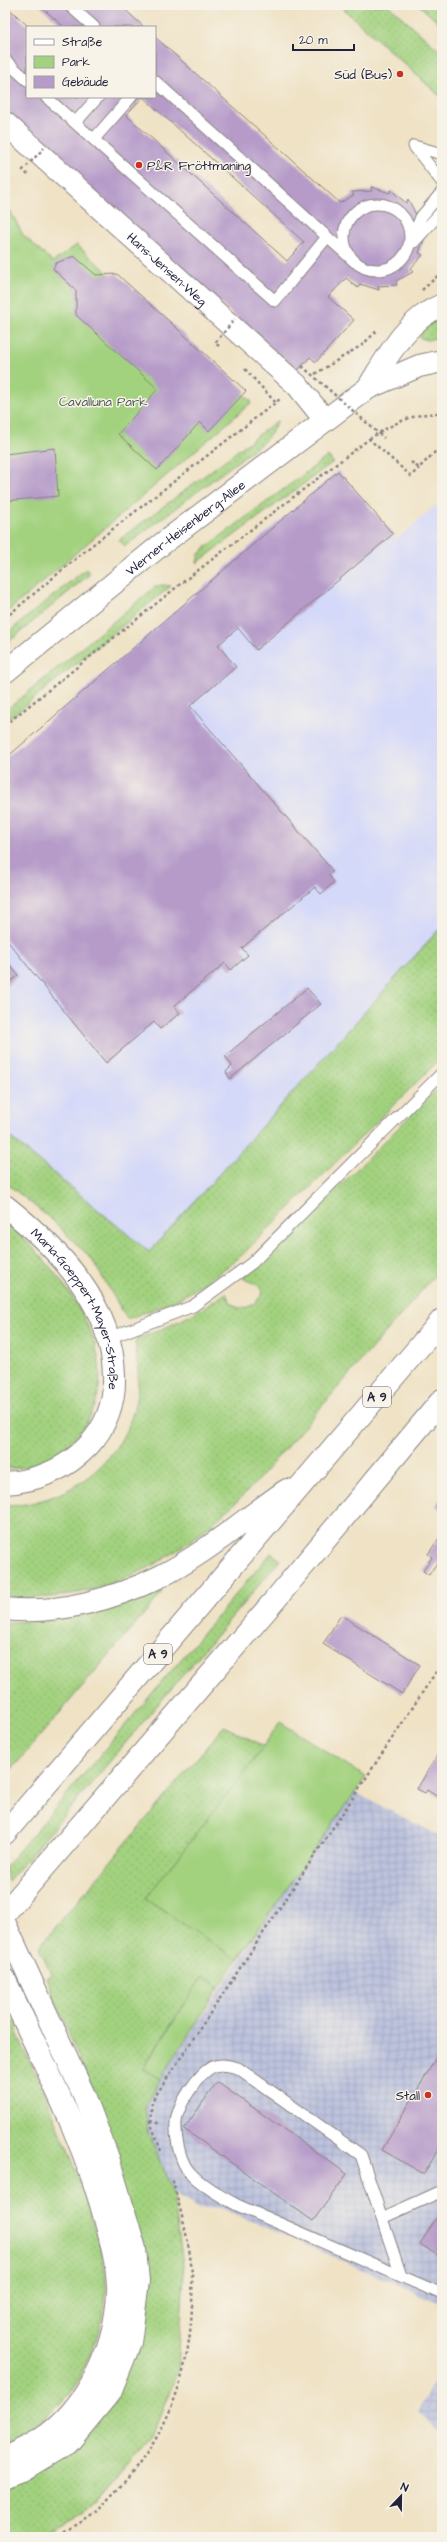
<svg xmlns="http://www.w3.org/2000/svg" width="447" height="2542" viewBox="0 0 447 2542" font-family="'Architects Daughter',sans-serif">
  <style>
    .built { fill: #d4d8f9 }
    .industrial { fill: url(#industrial-grid) }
    .grass { fill: url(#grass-dots); stroke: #627a5d }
    .park { fill: #a3d27f; stroke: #627a5d }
    .building { fill: #b69bc9 }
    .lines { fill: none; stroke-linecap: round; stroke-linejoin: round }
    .service-casing { stroke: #888280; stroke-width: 13 }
    .minor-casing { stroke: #888280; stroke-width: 24 }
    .tertiary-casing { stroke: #888280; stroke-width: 24 }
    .motorway-casing { stroke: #888280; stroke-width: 24 }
    .path { stroke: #888280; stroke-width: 2.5; stroke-dasharray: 3 3; stroke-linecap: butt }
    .service { stroke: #fff; stroke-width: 11 }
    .minor { stroke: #fff; stroke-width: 22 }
    .tertiary { stroke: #fff; stroke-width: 22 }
    .motorway { stroke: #fff; stroke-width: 22 }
    .path-bridge { stroke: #888280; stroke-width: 2.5; stroke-dasharray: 3 3; stroke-linecap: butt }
    .poi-dot { fill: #c8321e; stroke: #f7f3e8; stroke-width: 1.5 }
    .labels { text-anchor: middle; stroke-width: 3; stroke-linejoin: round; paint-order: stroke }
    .shield { fill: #f7f3e8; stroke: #62616f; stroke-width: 1 }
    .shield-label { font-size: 12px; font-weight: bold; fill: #22223b }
    .poi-label { font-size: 13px; fill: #22223b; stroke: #f7f3e8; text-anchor: end }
    .street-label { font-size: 13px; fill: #22223b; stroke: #f7f3e8 }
    .park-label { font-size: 13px; fill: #49574f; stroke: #f7f3e8 }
  </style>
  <defs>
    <pattern id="industrial-grid" width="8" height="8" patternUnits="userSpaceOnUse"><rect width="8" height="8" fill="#bdc3de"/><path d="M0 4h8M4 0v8" fill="none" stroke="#a2a7bf"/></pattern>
    <pattern id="grass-dots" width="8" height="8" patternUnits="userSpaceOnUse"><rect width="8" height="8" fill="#a3d27f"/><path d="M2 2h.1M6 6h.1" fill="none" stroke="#8cb46f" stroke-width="1.8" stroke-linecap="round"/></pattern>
  </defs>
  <rect width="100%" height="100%" fill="#f7f3e8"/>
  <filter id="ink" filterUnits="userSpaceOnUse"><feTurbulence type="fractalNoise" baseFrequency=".025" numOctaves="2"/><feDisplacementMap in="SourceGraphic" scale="8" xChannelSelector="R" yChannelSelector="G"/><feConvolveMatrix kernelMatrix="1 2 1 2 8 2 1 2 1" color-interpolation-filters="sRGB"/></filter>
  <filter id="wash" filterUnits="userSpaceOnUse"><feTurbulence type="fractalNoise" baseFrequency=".012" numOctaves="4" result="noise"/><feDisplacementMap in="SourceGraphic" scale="16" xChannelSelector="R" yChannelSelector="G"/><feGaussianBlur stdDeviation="0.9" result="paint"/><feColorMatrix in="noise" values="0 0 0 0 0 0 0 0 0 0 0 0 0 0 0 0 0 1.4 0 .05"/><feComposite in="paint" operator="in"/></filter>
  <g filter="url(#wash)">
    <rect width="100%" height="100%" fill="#efe2c5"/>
    <path class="built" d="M338 470 397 539 442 500V926L149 1252 5 1133V758Z"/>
    <path class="industrial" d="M352 1791 442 1837V2304L221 2208H199L173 2193 148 2133 145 2107 160 2079Z
      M442 2366V2433L418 2411Z"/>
    <path class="grass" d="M339 5H388L442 53V98Z
      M419 5H442V26Z
      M442 317V336L428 340 420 338 419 333 429 324Z
      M278 420 270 435 262 443 125 546 119 540Z
      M328 456 333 462 197 563 199 554 205 548Z
      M86 569 90 574 5 645V635Z
      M162 585 171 586 5 722V712L9 708 155 587Z
      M442 926V1057L240 1257 205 1283 175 1301 127 1319 91 1258 52 1220 5 1182V1133L149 1252Z
      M442 1084V1267L257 1481C186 1556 112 1603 5 1598V1506C73 1504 134 1455 138 1383 139 1370 136 1356 135 1343L137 1339C170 1327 198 1313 226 1293 234 1316 252 1310 263 1293L261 1287 243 1278 304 1222Z
      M5 1220C62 1272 144 1369 71 1442 55 1458 28 1471 5 1468Z
      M271 1553 280 1560 8 1882 5 1867Z
      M160 1589 161 1594 5 1777V1622C62 1622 108 1613 160 1589Z
      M224 1726 352 1791 219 1987 203 1976 143 2068 160 2079 145 2107 148 2133 173 2193 184 2273 178 2370 151 2438 84 2513 38 2537H5V2485L121 2380 94 2095 46 1977 51 1974 39 1947Z
      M5 2006 12 2022 18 2020 17 2033C44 2093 72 2152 91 2215 97 2233 103 2252 105 2271 108 2290 104 2312 99 2330 83 2386 54 2418 5 2446Z"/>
    <path class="park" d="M5 201 23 235 53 262 77 245 252 402 5 614Z
      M280 1722 366 1777 237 1959 145 1899 251 1764Z
      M203 1976 219 1987 160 2079 143 2069Z"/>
    <g id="blocks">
      <path class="building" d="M5 5 29 27H27V97H143L126 115 287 261 304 242 143 97H155V37L340 203 354 195 352 192 372 191 371 187 390 193 391 190 406 203 408 199 426 234 419 253 423 255 410 269 413 272 396 281 397 285 378 286 379 290 360 284 358 288 346 278 328 297 354 320 316 362 310 357 297 371 5 113Z
        M39 5H120L144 27H64Z
        M74 256 96 275 117 274 246 391 209 431 200 422 157 470 118 434 158 389 76 315V290L53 269 56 263Z
        M55 448 58 496 5 501V454Z
        M338 471 393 534 256 650 238 628 218 645 236 667 190 706 333 871 329 875 334 882 321 894 315 887 242 948 248 955 231 970 225 963 174 1006 180 1013 160 1029 154 1022 106 1063 5 938V759Z
        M5 959 18 975 5 987Z
        M307 988 321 1004 230 1079 226 1072 232 1066 225 1056Z
        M442 1496V1510L436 1506Z
        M442 1534V1564L438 1561 429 1575 423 1571 432 1557 428 1554Z
        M341 1615 420 1665 402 1694 323 1644Z
        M439 1752 442 1753 441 1799 427 1790 425 1793 417 1789Z
        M442 2048V2143L424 2174 382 2150Z
        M217 2082 347 2174 313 2221 184 2129Z
        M442 2209V2258L420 2244Z"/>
    </g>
  </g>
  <g filter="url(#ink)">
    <use href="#blocks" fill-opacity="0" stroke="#888280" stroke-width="1"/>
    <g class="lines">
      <defs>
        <path id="service" d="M69 5 94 27
          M5 60 27 80
          M155 81 355 262
          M46 97 275 301 327 237
          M75 123 98 97
          M94 139 131 97
          M414 146 442 182
          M414 146 442 154
          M344 237a33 33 0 1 1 66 0a33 33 0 1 1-66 0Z
          M412 240 421 217 442 192
          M414 242 442 211
          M109 1338 193 1306 252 1263 442 1073
          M382 2218 442 2191
          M401 2276 361 2155 238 2068C230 2066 220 2063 212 2067 198 2074 177 2106 176 2122 175 2136 179 2157 187 2169 197 2183 222 2197 237 2205L442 2294"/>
        <g id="minor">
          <path id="s1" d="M5 123 297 385 325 420"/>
          <path id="s2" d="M5 1206C58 1248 113 1305 114 1376 115 1402 106 1427 88 1446 65 1470 38 1481 5 1483"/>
        </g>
        <g id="tertiary">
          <path d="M368 388C388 356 406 320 442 305"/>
          <path id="s3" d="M5 672 162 544 368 388 419 366 442 361"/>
        </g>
        <path id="motorway" d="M5 1609C57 1615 115 1599 161 1576 206 1553 246 1518 287 1490
          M5 1833 442 1320
          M5 1913 274 1601 442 1400
          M5 1924 84 2095 108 2158 135 2249 138 2281 130 2343 110 2392 68 2443 23 2470 5 2476
          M5 1980C42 2060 85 2140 107 2226 112 2246 118 2268 118 2289 117 2346 88 2408 40 2440 29 2447 16 2452 5 2458"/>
      </defs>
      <use href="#service" class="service-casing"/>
      <use href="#minor" class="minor-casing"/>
      <use href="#tertiary" class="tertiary-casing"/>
      <use href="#motorway" class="motorway-casing"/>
      <path class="path" d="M422 290 442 272
        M245 369 276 403
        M315 374 362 345 378 330
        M369 439C394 423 413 413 442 413
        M411 462 419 468 442 445
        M5 618 91 546 280 399
        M5 725 188 578 369 439 411 476 419 468
        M150 2121 161 2124
        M161 2151 150 2121 152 2101 442 1663
        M53 2537C65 2531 77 2525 88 2518 97 2512 106 2501 114 2493 174 2432 195 2360 192 2275 190 2242 180 2209 172 2178"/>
      <use href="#service" class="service"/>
      <use href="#minor" class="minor"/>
      <use href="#tertiary" class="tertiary"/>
      <use href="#motorway" class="motorway"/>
      <path class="path-bridge" d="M28 175 23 170 44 148
        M219 346 215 343 235 319
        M302 366 384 438"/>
    </g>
  </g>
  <g class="poi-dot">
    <circle cx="400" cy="74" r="4"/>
    <circle cx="139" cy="165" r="4"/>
    <circle cx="428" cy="2095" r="4"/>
  </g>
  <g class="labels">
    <g class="shield">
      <rect x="363" y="1387" width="28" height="20" rx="3"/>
      <rect x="144" y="1644" width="28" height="20" rx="3"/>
    </g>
    <g class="shield-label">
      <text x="377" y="1401">A 9</text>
      <text x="158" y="1658">A 9</text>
    </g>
    <g class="poi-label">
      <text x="392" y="79">Süd (Bus)</text>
      <text x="147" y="170" text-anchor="start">P&amp;R Fröttmaning</text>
      <text x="420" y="2100">Stall</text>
    </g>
    <g class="street-label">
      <text dy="5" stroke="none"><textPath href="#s1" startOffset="218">Hans-Jensen-Weg</textPath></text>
      <text dy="5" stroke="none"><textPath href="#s3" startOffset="231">Werner-Heisenberg-Allee</textPath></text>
      <text dy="5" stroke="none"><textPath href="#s2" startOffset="130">Maria-Goeppert-Mayer-Straße</textPath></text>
    </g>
    <g class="park-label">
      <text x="103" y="406">Cavalluna Park</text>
    </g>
  </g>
  <rect width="447" height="2542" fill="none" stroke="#f7f3e8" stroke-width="20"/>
  <rect x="26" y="26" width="130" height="72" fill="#f7f3e8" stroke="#a29fa3"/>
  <rect x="34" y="39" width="20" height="6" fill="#ffffff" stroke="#a29fa3"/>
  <text x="62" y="46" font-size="12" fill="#22223b">Straße</text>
  <rect x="34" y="56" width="20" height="12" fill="#a3d27f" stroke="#a29fa3"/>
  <text x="62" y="66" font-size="12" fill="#22223b">Park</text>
  <rect x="34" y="76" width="20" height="12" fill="#b69bc9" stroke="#a29fa3"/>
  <text x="62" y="86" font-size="12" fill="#22223b">Gebäude</text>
  <g transform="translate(401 2496) rotate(22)" stroke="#f7f3e8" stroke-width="3" paint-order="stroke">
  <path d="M0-3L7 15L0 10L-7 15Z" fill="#22223b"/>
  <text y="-6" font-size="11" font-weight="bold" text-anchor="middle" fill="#22223b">N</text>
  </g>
  <path d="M293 44v6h61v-6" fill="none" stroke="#22223b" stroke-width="2"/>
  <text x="299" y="44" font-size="12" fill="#22223b" stroke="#f7f3e8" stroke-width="3" paint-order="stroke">20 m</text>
</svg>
